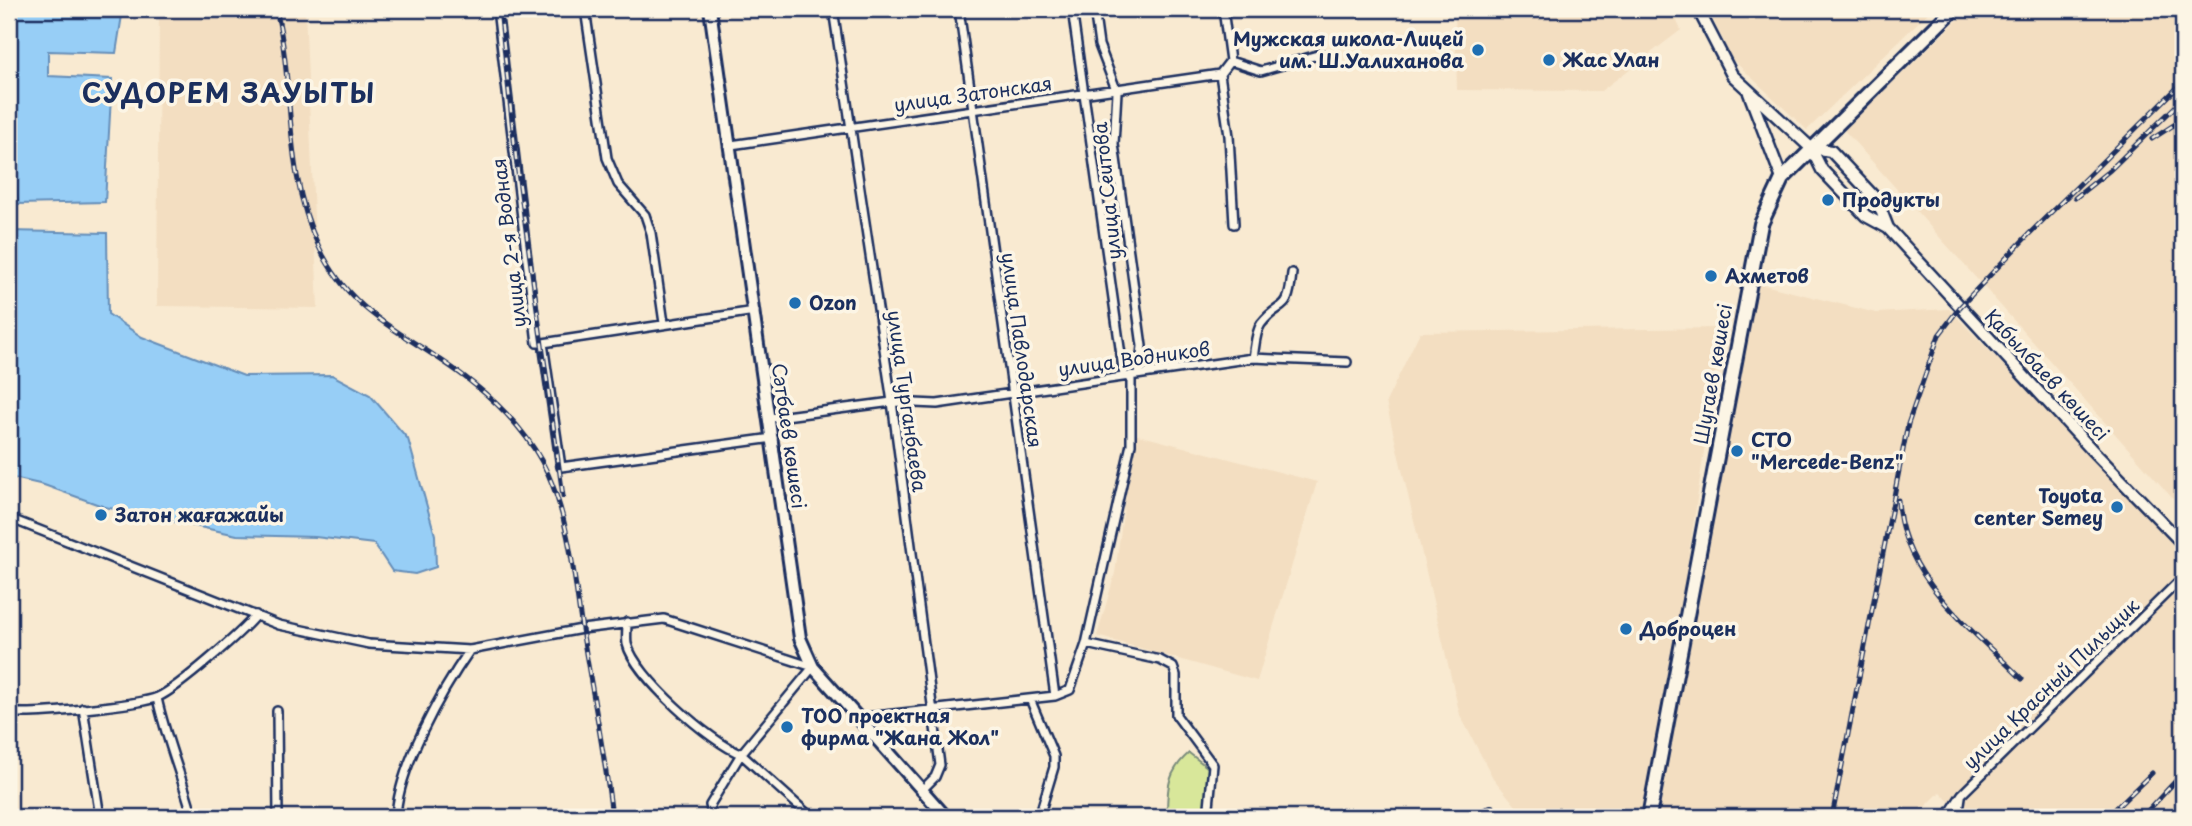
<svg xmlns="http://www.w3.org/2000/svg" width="2192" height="826" viewBox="0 0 2192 826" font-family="'Playpen Sans',sans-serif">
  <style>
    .built { fill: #f3dec1 }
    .green { fill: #d8e79a; stroke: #7a8b7c; stroke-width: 2 }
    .water { fill: #97cef6; stroke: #658eb9; stroke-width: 2 }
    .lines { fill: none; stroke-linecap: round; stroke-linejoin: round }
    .minor-casing { stroke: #1b2f5e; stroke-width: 12 }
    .secondary-casing { stroke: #1b2f5e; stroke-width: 15 }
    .primary-casing { stroke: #1b2f5e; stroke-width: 16 }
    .trunk-casing { stroke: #1b2f5e; stroke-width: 18 }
    .minor { stroke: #fcf5e5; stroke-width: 7 }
    .secondary { stroke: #fcf5e5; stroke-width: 10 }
    .primary { stroke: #fcf5e5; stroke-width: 10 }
    .trunk { stroke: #fcf5e5; stroke-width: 12 }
    .rail-casing { stroke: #1b2f5e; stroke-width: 5 }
    .rail { stroke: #fcf5e5; stroke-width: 2.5; stroke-dasharray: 8; stroke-linecap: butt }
    .poi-dot { fill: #1f6fb2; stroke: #fcf5e5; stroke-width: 2.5 }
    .labels { text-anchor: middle; stroke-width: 7; stroke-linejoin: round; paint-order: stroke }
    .poi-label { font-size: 19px; font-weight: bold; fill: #1b2f5e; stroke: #fcf5e5; text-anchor: start }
    .street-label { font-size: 19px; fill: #1b2f5e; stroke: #fcf5e5 }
    .district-label { font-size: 26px; font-weight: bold; letter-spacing: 2px; fill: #1b2f5e; stroke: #fcf5e5 }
  </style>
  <rect width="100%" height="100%" fill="#f9ead1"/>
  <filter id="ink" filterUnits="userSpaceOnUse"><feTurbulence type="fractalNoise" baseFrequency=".0143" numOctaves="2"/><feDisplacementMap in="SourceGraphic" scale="14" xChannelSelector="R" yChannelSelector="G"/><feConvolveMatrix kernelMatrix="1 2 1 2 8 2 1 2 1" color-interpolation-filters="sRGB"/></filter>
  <g filter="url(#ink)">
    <path class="built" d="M159 9H305L318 308 157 306Z
      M1455 9H1671L1681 30 1601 91 1457 90Z
      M1708 9H1932L1807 130 1732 59Z
      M1969 9H2183V510L1844 130Z
      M1756 283 1876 313 1949 309 2183 551V817H1964L1940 792 1915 817H1658L1691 601 1744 331Z
      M1722 328 1688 561 1643 817H1525L1493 778 1460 715 1386 402 1420 332Z
      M1134 434 1317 482 1257 681 1097 636 1115 573Z"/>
    <path class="green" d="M1189 753 1211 770 1206 817H1167C1167 789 1167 772 1189 753Z"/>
    <path class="water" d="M9 9H123L116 53 48 51V76L112 79 105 202 18 204 9 120Z
      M9 231 107 233 108 314 142 337 244 376 332 375 370 395 408 439 435 535 436 567 415 574 392 571 374 544 315 537 237 535 105 507 44 485 9 477Z"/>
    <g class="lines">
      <defs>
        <path id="minor" d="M497 9 537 343H543L561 467 773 438
          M585 9 607 158 618 184 645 215 651 233 664 323
          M833 9 892 402 940 765 935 777 921 791
          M959 9 1055 696
          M1072 9 1124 376
          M1094 9 1099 45 1117 92 1114 144 1142 346 1139 374
          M1223 9 1230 61 1220 74 1229 136 1234 224
          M1230 61 1261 71 1321 54
          M731 145 1220 74
          M543 343 755 311
          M1253 358C1255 348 1255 333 1261 324 1281 298 1288 317 1292 273
          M770 418 892 402 937 404 1253 358 1347 362
          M9 518 279 625 369 644 470 650 582 629 664 619 813 667 741 754 710 805 712 817
          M627 622C627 629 626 638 627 644 635 676 711 743 741 754L811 817
          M1086 644 1160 660 1173 667 1176 675V715L1213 765 1208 817
          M157 698C166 739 182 777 193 817
          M1030 699 1054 756V767L1039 817
          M83 708 100 817
          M277 711 278 817
          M9 712C29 716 139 705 158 697 178 688 241 633 256 615
          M857 718 1055 696 1070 690 1086 644 1131 444V375
          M396 817C398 768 442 690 470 650
          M1478 817 1491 810
          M1947 817 1962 794 2183 577
          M1958 817 1961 797"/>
        <path id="secondary" d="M1698 9 1732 75 1811 148 1822 170 1866 216 1888 228 2091 449 2183 544
          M1749 93 1782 179
          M1811 148 1831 151 1877 200 1888 228"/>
        <path id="primary" d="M710 9 800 638 813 667 946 817"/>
        <path id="trunk" d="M1649 817 1761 224 1782 179 1954 9"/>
      </defs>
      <use href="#minor" class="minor-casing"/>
      <use href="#secondary" class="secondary-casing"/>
      <use href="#primary" class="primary-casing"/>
      <use href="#trunk" class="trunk-casing"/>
      <use href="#minor" class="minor"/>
      <use href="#secondary" class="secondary"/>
      <use href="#primary" class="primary"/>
      <use href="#trunk" class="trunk"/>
      <defs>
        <path id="rail" d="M276 9C296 90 282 169 319 247 355 323 417 336 475 385 504 408 533 440 548 474 570 524 574 577 582 629 592 692 605 754 612 817
          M500 9 516 158 563 496
          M2152 139 2183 119
          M2075 198 2110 170 2183 99
          M1898 500C1901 577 1972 629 2022 679
          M1832 817 1908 424 1939 335 1960 307 2029 234 2183 82
          M2107 817 2152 773
          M2142 817 2183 773"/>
      </defs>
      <use href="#rail" class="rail-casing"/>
      <use href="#rail" class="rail"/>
    </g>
  </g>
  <g class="poi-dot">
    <circle cx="1478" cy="50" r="7"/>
    <circle cx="1549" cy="60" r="7"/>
    <circle cx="1828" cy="200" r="7"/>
    <circle cx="1711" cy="276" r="7"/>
    <circle cx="795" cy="303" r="7"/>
    <circle cx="1737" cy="451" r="7"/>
    <circle cx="2117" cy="507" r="7"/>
    <circle cx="101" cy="515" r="7"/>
    <circle cx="1626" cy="629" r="7"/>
    <circle cx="787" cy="727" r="7"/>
  </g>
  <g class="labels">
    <g class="poi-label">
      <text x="1464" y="46" text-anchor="end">Мужская школа-Лицей<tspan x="1464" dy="22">им. Ш.Уалиханова</tspan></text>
      <text x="1563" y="67">Жас Улан</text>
      <text x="1842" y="207">Продукты</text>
      <text x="1725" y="283">Ахметов</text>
      <text x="809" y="310">Ozon</text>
      <text x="1751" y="447">СТО<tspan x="1751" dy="22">"Mercede-Benz"</tspan></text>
      <text x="2103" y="503" text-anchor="end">Toyota<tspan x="2103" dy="22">center Semey</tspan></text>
      <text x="115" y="522">Затон жағажайы</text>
      <text x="1640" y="636">Доброцен</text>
      <text x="801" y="723">ТОО проектная<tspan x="801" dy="22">фирма "Жана Жол"</tspan></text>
    </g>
    <g class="street-label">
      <text transform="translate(973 94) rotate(-8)" y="7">улица Затонская</text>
      <text transform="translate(1107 191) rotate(-96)" y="7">улица Сеитова</text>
      <text transform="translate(509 243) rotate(-97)" y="7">улица 2-я Водная</text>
      <text transform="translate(1022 350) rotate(82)" y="7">улица Павлодарская</text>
      <text transform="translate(1134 359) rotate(-8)" y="7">улица Водников</text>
      <text transform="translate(1713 374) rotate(-80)" y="7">Шугаев көшесі</text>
      <text transform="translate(2047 375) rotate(47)" y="7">Қабылбаев көшесі</text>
      <text transform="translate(907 401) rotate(82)" y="7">улица Турганбаева</text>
      <text transform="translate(789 436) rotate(82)" y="7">Сәтбаев көшесі</text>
      <text transform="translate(2051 684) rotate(-44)" y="7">улица Красный Пильщик</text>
    </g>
    <g class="district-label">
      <text x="229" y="103">СУДОРЕМ ЗАУЫТЫ</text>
    </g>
  </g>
  <rect width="2192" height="826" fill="none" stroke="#fcf5e5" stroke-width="35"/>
  <rect x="18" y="18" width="2157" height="791" fill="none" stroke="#1b2f5e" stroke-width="2.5" filter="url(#ink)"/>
</svg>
